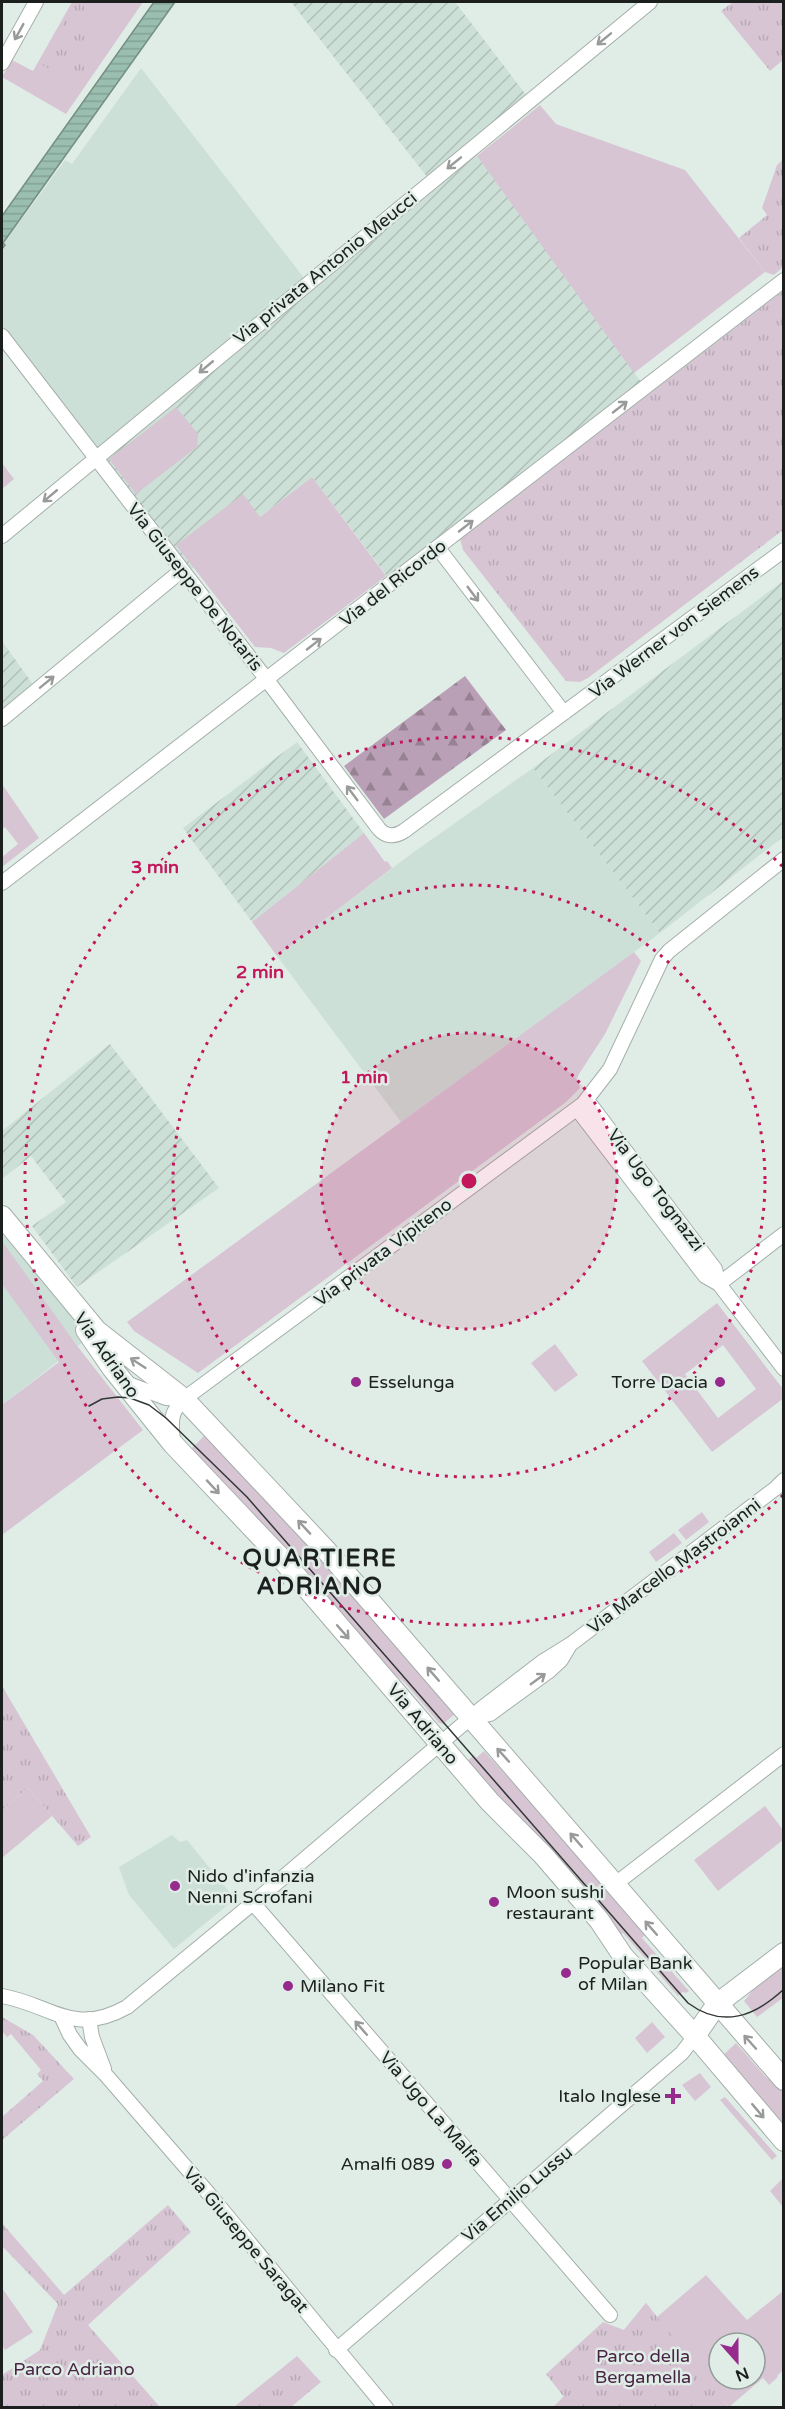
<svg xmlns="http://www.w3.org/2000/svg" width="785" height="2409" viewBox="0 0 785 2409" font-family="'Varela Round',sans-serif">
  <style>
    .built { fill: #cde0d7 }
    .industrial { fill: url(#industrial-furrows) }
    .green { fill: #d7c5d4; fill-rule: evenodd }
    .forest { fill: url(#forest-firs) }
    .park { fill: url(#park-tufts) }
    .water { fill: url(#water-rules); stroke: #748f84; stroke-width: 1.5 }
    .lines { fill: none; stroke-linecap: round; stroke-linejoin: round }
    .street-casing { stroke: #a4afaa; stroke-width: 16 }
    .secondary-casing { stroke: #a4afaa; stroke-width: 22 }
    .street { stroke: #fff; stroke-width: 14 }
    .secondary { stroke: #fff; stroke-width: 20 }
    .tram { stroke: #323836; stroke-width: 1.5 }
    .oneway { stroke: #989b9a }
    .ring { fill: none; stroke: #c2185b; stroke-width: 3; stroke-dasharray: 3 6 }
    .poi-dot { fill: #962b8d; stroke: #e0ede7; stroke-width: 2 }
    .labels { text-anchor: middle; stroke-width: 5; stroke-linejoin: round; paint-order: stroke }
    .street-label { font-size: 18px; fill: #1b201e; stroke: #e0ede7 }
    .poi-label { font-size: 18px; fill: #1b201e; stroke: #e0ede7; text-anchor: start }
    .park-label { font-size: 18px; fill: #492444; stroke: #e0ede7 }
    .district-label { font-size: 24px; font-weight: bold; letter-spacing: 1.5px; fill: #1b201e; stroke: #e0ede7 }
    .centre { fill: #c2185b; stroke: #e0ede7; stroke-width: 3 }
    .ring-label { font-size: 18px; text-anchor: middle; font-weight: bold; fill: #c2185b; stroke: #e0ede7; stroke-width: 5; stroke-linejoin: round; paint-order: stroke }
  </style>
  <defs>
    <pattern id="industrial-furrows" width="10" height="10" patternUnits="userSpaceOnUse" patternTransform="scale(1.5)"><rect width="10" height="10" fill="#cde0d7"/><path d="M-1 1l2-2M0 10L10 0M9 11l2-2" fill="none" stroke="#afc0b8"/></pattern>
    <pattern id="forest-firs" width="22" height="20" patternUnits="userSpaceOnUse" patternTransform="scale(1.5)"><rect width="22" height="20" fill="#baa0b6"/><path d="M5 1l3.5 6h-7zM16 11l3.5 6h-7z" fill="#968293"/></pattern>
    <pattern id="park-tufts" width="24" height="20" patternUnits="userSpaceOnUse" patternTransform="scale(1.5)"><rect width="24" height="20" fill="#d7c5d4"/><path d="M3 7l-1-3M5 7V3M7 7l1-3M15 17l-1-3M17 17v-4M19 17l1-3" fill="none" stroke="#b8a9b6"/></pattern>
    <pattern id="water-rules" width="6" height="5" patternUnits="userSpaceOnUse" patternTransform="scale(1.5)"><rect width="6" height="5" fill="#9abeaf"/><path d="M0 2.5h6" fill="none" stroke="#84a396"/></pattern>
  </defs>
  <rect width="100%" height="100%" fill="#e0ede7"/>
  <path class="built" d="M141 68 308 283 95 458 2 336V246L65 160 72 164Z
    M533 768 660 933 401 1122 277 956 411 854Z
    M2 1216 92 1335 2 1405Z
    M172 1835 180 1842 187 1840 235 1899 174 1949 129 1895 119 1867Z"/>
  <path class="industrial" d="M291 2H455L530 100 472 148 644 386 392 583 312 477 185 574 95 458 431 182Z
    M783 581V837L660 933 533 768Z
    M2 641 37 690 2 719Z
    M297 742 364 833 252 922 183 828Z
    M110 1044 219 1188 77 1287 32 1226 66 1202 31 1156 2 1179V1131Z"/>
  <path class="green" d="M72 2H143L66 114 2 77 12 60 33 71Z
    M540 105 556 124 685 170 765 272 634 373 477 156Z
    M176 407 198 434 197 447 136 494 109 459Z
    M2 463 14 479 2 489Z
    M312 477 386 576 284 653 271 648 255 647 176 545 243 494 260 517Z
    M2 784 39 838 2 867V857L18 844 5 827 2 829Z
    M364 833 385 862 387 861 392 868 277 956 252 922Z
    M634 952 641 961 605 1034 579 1074 577 1079 580 1088 566 1102 198 1373 134 1331 127 1322Z
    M2 1241 78 1347 143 1430 2 1535V1405L59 1362 2 1284Z
    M717 1303 783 1389 784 1398 712 1452 642 1361ZM723 1345 756 1389 718 1418 685 1374Z
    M555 1344 578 1375 555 1392 531 1363Z
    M205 1435 279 1507 455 1714 443 1724 439 1723 405 1683 383 1665 188 1452Z
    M702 1512 709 1522 686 1540 678 1530Z
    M674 1533 682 1543 656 1562 649 1552Z
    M484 1751 516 1786 531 1798 647 1933 642 1938 689 1991 686 1993 683 1992 678 1996 623 1933 620 1935 465 1763 474 1755 476 1758Z
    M28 1788 52 1816 2 1858V1810Z
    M765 1806 783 1830V1840L718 1891 694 1860Z
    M783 1966V1998L757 2017 744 2001 752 1991Z
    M652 2022 665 2037 647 2053 635 2038Z
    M736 2043 765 2076 783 2091V2133L721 2057Z
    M700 2073 711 2087 695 2101 682 2085Z
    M725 2097 777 2156 772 2160 720 2100Z
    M783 2178V2207L770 2191Z
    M706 2275 747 2320 783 2291V2370L777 2376 778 2377 769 2385 763 2378 729 2407 724 2402 553 2408 624 2330 646 2303 657 2317ZM719 2343H755V2379H719Z
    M2 2288 33 2332 5 2350 2 2345Z"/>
  <path class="forest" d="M465 676 506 730 384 819 344 766Z"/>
  <path class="park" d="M75 2H84V88L40 64Z
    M733 2H781L783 4V60L770 71 721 11Z
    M783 159V267L774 275 765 272 739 238 767 215 762 208 777 165Z
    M783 291V530L588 678 580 682 566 681 463 550 460 539Z
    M2 1686 91 1837 78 1846 28 1788 2 1810Z
    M2 2017 33 2035 74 2079 2 2140V2117L43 2081 37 2074 41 2070 11 2034 7 2037 2 2031Z
    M168 2205 191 2232 88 2325 160 2407H2V2375L40 2350 58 2304 2 2246V2223L64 2295Z
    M646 2303 728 2407H553L564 2397 546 2374 603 2322 624 2330Z
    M297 2356 321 2382 291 2407H234Z"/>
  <path class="water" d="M154 2H175L3 243 5 245 2 249V216Z"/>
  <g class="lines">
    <defs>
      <path id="street" d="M2 63 36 2
        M2 336 267 680 379 829C386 837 395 837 404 831L784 550
        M2 536 650 2
        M438 548 564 713
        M2 719 182 570
        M2 883 784 280
        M587 1100 715 1269 719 1284 784 1369
        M577 1109 705 1276 719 1284
        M719 1284 784 1234
        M126 1383 166 1398 184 1399
        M173 1444C172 1424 168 1414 184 1399L583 1104 610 1069 662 959 669 951 784 859
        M471 1718 490 1714 549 1671 561 1660 570 1645
        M614 1885 784 1754
        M253 1903 610 2315
        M2 1996C52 2005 73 2037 127 2007L253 1903 482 1708 542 1662 571 1644 776 1488 784 1480
        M62 2018 70 2035 80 2049 105 2074 209 2194 386 2408
        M89 2019 92 2037 104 2069
        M336 2350 682 2053 695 2036"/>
      <path id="secondary" d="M2 1216 97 1331 184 1399 325 1549 784 2080
        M86 1330 112 1368 173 1444 280 1557 490 1802 543 1855 599 1920 623 1956 695 2036 784 2141
        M695 2036 717 2004 784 1953"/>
    </defs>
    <use href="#street" class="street-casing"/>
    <use href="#secondary" class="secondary-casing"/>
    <use href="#street" class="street"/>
    <use href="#secondary" class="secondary"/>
    <path class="tram" d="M89 1406 102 1399 118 1397 130 1398 149 1405 166 1418 247 1497 688 2003C723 2029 755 2016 784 1989"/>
  </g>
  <defs><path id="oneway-shaft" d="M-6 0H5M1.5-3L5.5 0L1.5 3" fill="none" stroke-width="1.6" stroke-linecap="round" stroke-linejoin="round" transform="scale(1.5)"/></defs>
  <g class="oneway">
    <use href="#oneway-shaft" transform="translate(19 32) rotate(119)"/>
    <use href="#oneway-shaft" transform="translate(604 39) rotate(141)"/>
    <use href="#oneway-shaft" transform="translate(454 163) rotate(141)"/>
    <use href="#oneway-shaft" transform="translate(206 367) rotate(140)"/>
    <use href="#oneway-shaft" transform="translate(620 407) rotate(-38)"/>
    <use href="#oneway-shaft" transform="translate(50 496) rotate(140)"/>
    <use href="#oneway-shaft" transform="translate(466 526) rotate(-38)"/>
    <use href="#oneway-shaft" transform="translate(473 594) rotate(53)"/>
    <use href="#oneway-shaft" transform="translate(314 644) rotate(-38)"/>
    <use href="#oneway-shaft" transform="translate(47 682) rotate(-39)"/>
    <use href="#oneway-shaft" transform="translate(352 793) rotate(-127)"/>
    <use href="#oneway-shaft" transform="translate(138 1363) rotate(-147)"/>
    <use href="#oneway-shaft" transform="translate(213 1487) rotate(47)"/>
    <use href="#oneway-shaft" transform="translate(304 1527) rotate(-133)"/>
    <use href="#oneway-shaft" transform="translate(343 1632) rotate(49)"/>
    <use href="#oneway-shaft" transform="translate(433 1674) rotate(-131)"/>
    <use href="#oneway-shaft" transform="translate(538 1679) rotate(-36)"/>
    <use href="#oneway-shaft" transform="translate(503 1755) rotate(-132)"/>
    <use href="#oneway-shaft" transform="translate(576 1840) rotate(-131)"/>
    <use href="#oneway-shaft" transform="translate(651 1928) rotate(-131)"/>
    <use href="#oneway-shaft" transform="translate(361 2028) rotate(-131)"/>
    <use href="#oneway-shaft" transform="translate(750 2042) rotate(-132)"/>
    <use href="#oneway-shaft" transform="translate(758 2111) rotate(50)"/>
  </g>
  <circle cx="469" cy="1181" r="148" fill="#c2185b" fill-opacity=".12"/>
  <g class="ring">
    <circle cx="469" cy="1181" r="148"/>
    <circle cx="469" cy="1181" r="296"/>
    <path d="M783 1495A444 444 0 1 1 783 867"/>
  </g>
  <g class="poi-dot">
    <circle cx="356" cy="1382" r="6"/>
    <circle cx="720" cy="1382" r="6"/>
    <circle cx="175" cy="1886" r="6"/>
    <circle cx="494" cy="1902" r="6"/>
    <circle cx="566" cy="1973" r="6"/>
    <circle cx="288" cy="1986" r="6"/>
    <path d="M670 2087h6v6h6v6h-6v6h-6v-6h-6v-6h6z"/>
    <circle cx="447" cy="2164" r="6"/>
  </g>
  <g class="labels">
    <g class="street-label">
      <text transform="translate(325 268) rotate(-39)" y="6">Via privata Antonio Meucci</text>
      <text transform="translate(393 583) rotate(-38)" y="6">Via del Ricordo</text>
      <text transform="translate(195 587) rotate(52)" y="6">Via Giuseppe De Notaris</text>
      <text transform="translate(674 632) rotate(-37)" y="6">Via Werner von Siemens</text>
      <text transform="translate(656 1190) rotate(53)" y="6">Via Ugo Tognazzi</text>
      <text transform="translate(383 1252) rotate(-37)" y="6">Via privata Vipiteno</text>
      <text transform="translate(107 1355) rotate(55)" y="6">Via Adriano</text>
      <text transform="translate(674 1566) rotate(-37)" y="6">Via Marcello Mastroianni</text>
      <text transform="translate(423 1724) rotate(50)" y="6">Via Adriano</text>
      <text transform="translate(431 2109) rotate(49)" y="6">Via Ugo La Malfa</text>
      <text transform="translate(517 2194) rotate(-40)" y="6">Via Emilio Lussu</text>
      <text transform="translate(246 2240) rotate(50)" y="6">Via Giuseppe Saragat</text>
    </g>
    <g class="poi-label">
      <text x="368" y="1388">Esselunga</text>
      <text x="708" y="1388" text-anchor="end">Torre Dacia</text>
      <text x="187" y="1882">Nido d'infanzia<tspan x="187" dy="21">Nenni Scrofani</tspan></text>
      <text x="506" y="1898">Moon sushi<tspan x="506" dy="21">restaurant</tspan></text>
      <text x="578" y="1969">Popular Bank<tspan x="578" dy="21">of Milan</tspan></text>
      <text x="300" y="1992">Milano Fit</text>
      <text x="661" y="2102" text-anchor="end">Italo Inglese</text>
      <text x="435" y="2170" text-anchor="end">Amalfi 089</text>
    </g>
    <g class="park-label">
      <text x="643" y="2362">Parco della<tspan x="643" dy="21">Bergamella</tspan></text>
      <text x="74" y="2375">Parco Adriano</text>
    </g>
    <g class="district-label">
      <text x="320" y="1566">QUARTIERE<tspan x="320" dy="28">ADRIANO</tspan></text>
    </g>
  </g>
  <circle cx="469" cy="1181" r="9" class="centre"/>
  <g class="ring-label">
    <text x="155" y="873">3 min</text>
    <text x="260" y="978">2 min</text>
    <text x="364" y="1083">1 min</text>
  </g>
  <rect width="785" height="2409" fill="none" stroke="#1b201e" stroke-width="6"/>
  <g transform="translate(737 2361) rotate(159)"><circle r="28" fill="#e0ede7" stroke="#919b97" stroke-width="1.5"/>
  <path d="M0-4.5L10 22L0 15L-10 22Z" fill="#962b8d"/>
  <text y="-9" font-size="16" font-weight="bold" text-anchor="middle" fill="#1b201e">N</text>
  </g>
</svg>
